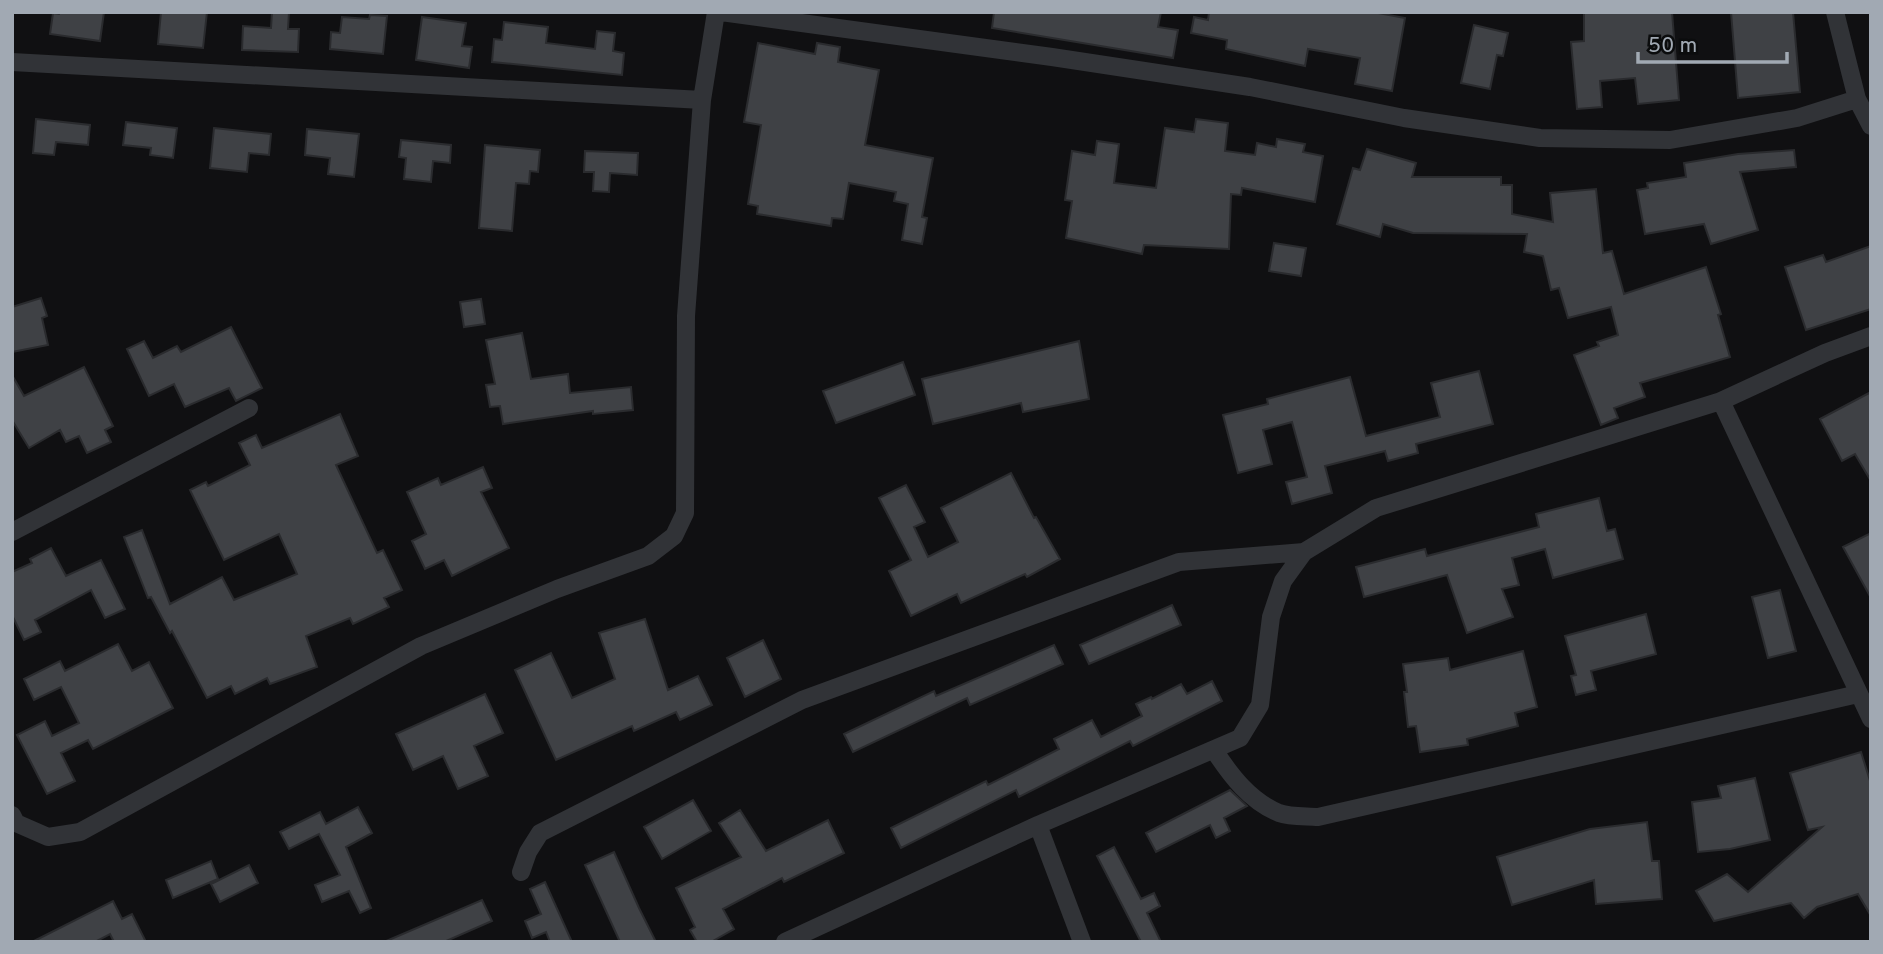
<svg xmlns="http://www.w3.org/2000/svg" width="1883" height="954" viewBox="0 0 1883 954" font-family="Overpass,sans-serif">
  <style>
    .building { fill: #3f4145; stroke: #2a2b2e; stroke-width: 2 }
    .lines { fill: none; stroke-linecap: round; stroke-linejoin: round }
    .minor { stroke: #313337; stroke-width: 18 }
  </style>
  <rect width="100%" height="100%" fill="#101012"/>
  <path class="building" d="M60 12H104L100 41 50 34 53 13 59 14Z
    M161 12H207L203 48 158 44Z
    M272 12H289L288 29H299L298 52 242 50 243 26 271 28Z
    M994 12H1161L1158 27 1178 30 1173 58 992 28Z
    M1209 12H1373L1405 18 1392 91 1355 84 1360 58 1308 49 1305 66 1226 49 1227 40 1191 33 1194 17 1208 20Z
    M1584 12H1672L1679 100 1638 104 1635 78 1600 81 1602 107 1577 109 1571 42 1584 41Z
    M1731 12H1793L1800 92 1738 98Z
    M370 15 387 16 383 54 330 49 331 32 340 33 342 17 369 19Z
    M422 17 466 23 462 46 472 47 469 68 416 60Z
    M504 22 548 27 546 43 595 49 597 31 615 33 613 51 624 53 622 75 492 62 494 39 502 40Z
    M1474 25 1508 33 1503 56 1497 55 1490 89 1461 83Z
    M758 43 815 54 817 43 840 47 838 62 879 70 865 145 933 158 922 217 927 218 922 244 902 240 908 204 894 201 896 192 849 183 843 219 832 218 831 226 757 214 758 206 748 204 761 125 744 122Z
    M36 119 90 125 88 145 56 142 54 155 33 153Z
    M1196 119 1228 123 1225 151 1255 155 1257 143 1276 147 1277 139 1305 144 1303 152 1323 156 1315 202 1242 188 1241 195 1231 194 1229 249 1144 245 1142 254 1066 238 1072 201 1065 200 1072 151 1095 155 1097 141 1119 144 1114 183 1156 188 1165 128 1194 132Z
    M126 122 177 128 173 158 150 155 151 148 123 145Z
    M214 128 271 134 269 155 249 153 247 172 210 168Z
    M307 129 359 134 354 177 328 174 330 158 305 155Z
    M401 140 451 145 450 163 433 161 431 182 404 179 406 158 399 157Z
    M485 145 540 150 538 172 530 171 529 184 516 183 512 231 479 228Z
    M1367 149 1416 163 1412 177H1501V185H1512V214L1553 222 1550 193 1596 189 1603 253 1612 251 1624 294 1706 267 1721 314 1718 315 1730 357 1640 383 1645 397 1614 408 1618 418 1601 425 1574 355 1599 346 1597 342 1618 335 1611 307 1568 318 1559 288 1551 290 1543 256 1524 252 1527 234 1413 233 1383 224 1380 237 1337 224 1353 168 1360 170Z
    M1794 150 1796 167 1740 172 1758 230 1711 244 1704 224 1645 234 1637 190 1648 188 1647 183 1686 177 1684 163 1738 154Z
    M585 151 638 153 637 175 610 173 609 192 593 191 594 172H584Z
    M1274 243 1306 248 1301 276 1269 271Z
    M1871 246V309L1806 330 1785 267 1823 255 1826 262Z
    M41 298 47 316 42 318 48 345 12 352V307Z
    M481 299 485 324 464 327 460 302Z
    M231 327 262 388 236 401 229 388 185 407 174 384 149 396 127 349 144 341 153 358 177 346 181 352Z
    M522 333 531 379 568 374 570 393 631 387 633 410 593 414V411L503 424 500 406 490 407 486 385 495 384 486 340Z
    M1079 341 1089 399 1023 412 1021 403 933 424 922 379Z
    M903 362 915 395 836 423 823 391Z
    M84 367 113 426 105 430 111 442 87 453 79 436 66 442 60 430 29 448 12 420V375L24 396Z
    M1479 371 1493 424 1416 444 1418 453 1388 461 1385 451 1325 466 1332 493 1292 504 1286 482 1307 477 1292 422 1263 430 1272 464 1238 473 1223 415 1268 404 1267 399 1350 377 1366 436 1440 417 1431 383Z
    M1871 392V481L1855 454 1842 461 1820 419Z
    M340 414 358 456 336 465 377 553 383 550 402 590 384 598 389 607 353 624 350 618 306 636 317 667 270 684 267 678 235 694 231 686 207 698 172 631 170 633 151 597 148 598 124 537 142 530 170 604 222 577 234 600 297 574 279 534 224 560 190 490 206 482 208 486 250 465 239 443 256 435 262 448Z
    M483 467 492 488 481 492 509 548 452 576 444 560 425 569 412 541 426 534 407 492 438 478 441 485Z
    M1011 473 1034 518 1036 517 1060 559 1027 577 1025 574 961 603 957 594 911 616 889 571 911 560 879 498 906 485 925 522 914 527 928 557 958 542 941 508Z
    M1599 498 1607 531 1615 529 1623 559 1553 578 1545 549 1512 558 1519 585 1502 589 1513 617 1467 633 1447 575 1364 597 1356 567 1425 549 1427 556 1539 527 1536 514Z
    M1871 533V598L1843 547Z
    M51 548 66 576 101 560 125 609 105 618 91 590 35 620 41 632 24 640 12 615V572L32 563 30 559Z
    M1780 590 1796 651 1768 658 1752 597Z
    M1172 605 1181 625 1089 664 1080 645Z
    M1646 614 1656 654 1591 671 1596 690 1576 695 1571 676 1576 675 1565 636Z
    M645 619 668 690 698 676 712 705 680 720 676 712 634 731 632 726 556 760 515 670 551 653 572 698 615 679 599 633Z
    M763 640 781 679 745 697 727 658Z
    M118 644 132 671 149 662 173 708 93 749 88 740 61 753 75 781 47 794 17 735 45 721 52 736 79 723 61 687 34 700 24 679 60 661 65 671Z
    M1054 645 1063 664 970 705 967 698 853 752 844 734 934 691 936 696Z
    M1523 651 1537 707 1515 713 1518 726 1467 739 1468 745 1420 752 1416 726 1408 727 1404 692H1407L1403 664 1448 658 1450 670Z
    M1212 681 1222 701 1133 746 1130 741 1019 797 1016 790 901 848 891 828 986 781 988 785 1059 749 1054 739 1092 720 1101 737 1142 716 1136 704 1151 697 1152 699 1181 684 1187 694Z
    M485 694 503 733 474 746 488 776 458 789 443 756 413 770 396 734Z
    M1861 752 1871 784V916L1858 894 1817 907 1804 918 1791 903 1714 921 1696 891 1727 874 1748 892 1822 827 1808 830 1790 773Z
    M1755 778 1770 840 1730 849 1698 852 1692 802 1721 798 1718 786Z
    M1230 790 1247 806 1224 818 1230 831 1216 838 1210 825 1156 852 1146 833Z
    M693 800 711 831 662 859 644 827Z
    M358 807 372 833 346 847 371 908 360 913 349 891 322 902 315 885 340 875 319 834 289 849 280 832 320 812 326 824Z
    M740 810 766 851 828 820 844 853 784 882 782 878 723 909 734 929 711 942H697L690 930 695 927 676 888 741 857 719 823Z
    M1647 822 1652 861H1659L1662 899 1596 904 1594 880 1512 905 1497 857 1590 829Z
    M1114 847 1141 899 1154 893 1160 906 1147 913 1161 942H1141L1097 856Z
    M614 852 639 908 656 942H620L585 865Z
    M211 861 218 879 173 898 166 880Z
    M249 865 258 883 220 902 211 884Z
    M545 882 572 942H550L546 932 532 938 525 921 541 914 530 889Z
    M482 900 492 921 444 942H384Z
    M113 901 122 919 132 914 146 942H114L110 934 95 942H32Z"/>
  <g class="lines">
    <path class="minor" d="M721 12 1052 57 1250 87 1404 118 1540 138 1670 140 1797 118 1857 99
      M1835 12 1857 99 1871 126
      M12 62 702 100
      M1721 401 1871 719
      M12 532 249 408
      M1214 750C1231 776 1250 801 1279 813 1290 817 1306 816 1318 817L1858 694
      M12 815 16 823 48 837 80 832 421 646 557 589 648 556 674 536 685 513 686 316 702 100 716 12
      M1038 825 1082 942
      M521 872 528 852 540 833 802 700 1179 562 1304 552
      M785 942 1038 825 1240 738 1260 705 1271 617 1283 581 1304 552 1376 508 1721 401 1825 353 1871 336"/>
  </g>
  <rect width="1883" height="954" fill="none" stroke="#a1a9b3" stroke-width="28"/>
  <path d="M1638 52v10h149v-10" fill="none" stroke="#a1a9b3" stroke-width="3.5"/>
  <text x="1648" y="52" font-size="21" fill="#a1a9b3" stroke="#0b0c0d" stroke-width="5" paint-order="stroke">50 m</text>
</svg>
